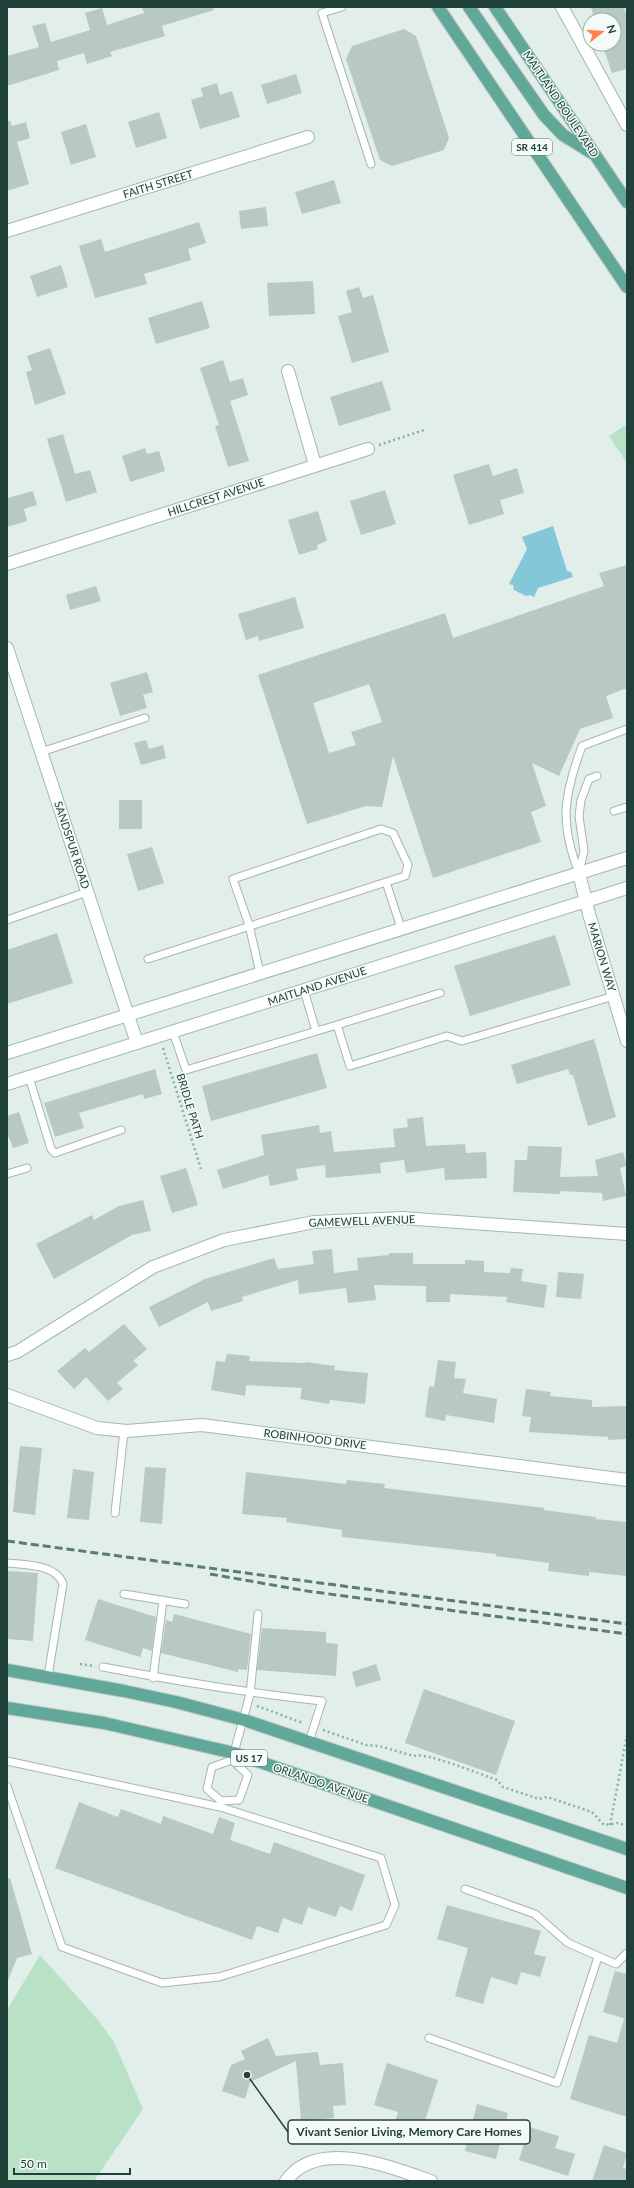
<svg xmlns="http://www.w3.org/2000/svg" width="634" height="2188" viewBox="0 0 634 2188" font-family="Lato,sans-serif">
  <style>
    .green { fill: #b9e1c5 }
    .water { fill: #84c7d8 }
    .building { fill: #b7c9c2; fill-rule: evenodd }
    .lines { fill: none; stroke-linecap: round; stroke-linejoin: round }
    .lane-casing { stroke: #a4b7b1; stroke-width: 9 }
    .street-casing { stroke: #a4b7b1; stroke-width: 14 }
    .secondary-casing { stroke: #9fbbb2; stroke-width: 14 }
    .primary-casing { stroke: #c1cac8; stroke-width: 14 }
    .path { stroke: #7fb5a6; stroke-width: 2.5; stroke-dasharray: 2 3; stroke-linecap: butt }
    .lane { stroke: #fff; stroke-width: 7 }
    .street { stroke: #fff; stroke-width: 12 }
    .secondary { stroke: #fff; stroke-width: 12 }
    .primary { stroke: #62a899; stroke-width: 12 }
    .rail { stroke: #5a7c75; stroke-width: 3; stroke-dasharray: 8 4; stroke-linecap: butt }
    .labels { text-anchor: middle; stroke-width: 3; stroke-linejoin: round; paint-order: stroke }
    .shield { fill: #f3faf7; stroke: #5f7872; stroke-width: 1 }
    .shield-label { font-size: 10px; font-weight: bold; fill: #204139 }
    .street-label { font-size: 11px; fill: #204139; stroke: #f3faf7 }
    .leader { fill: none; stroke: #204139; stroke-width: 1.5 }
    .callout-dot { fill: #204139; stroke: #f3faf7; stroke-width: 1.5 }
    .callout { fill: #f3faf7; stroke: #204139; stroke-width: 1.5 }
    .callout-label { font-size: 12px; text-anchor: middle; font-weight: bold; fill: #204139 }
  </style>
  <rect width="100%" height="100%" fill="#e2eee9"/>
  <path class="green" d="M627 424V463L609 436Z
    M40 1955 98 2020 114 2042 143 2109 94 2181H7V2010Z"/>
  <path class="water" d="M553 526 567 571 571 572 573 577 538 588 534 597 530 595 526 596 514 590 513 585 509 584 527 549 522 537Z"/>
  <path class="building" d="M142 7H213L214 10 162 26 165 36 110 52 112 56 87 64 84 53 57 61 59 70 7 86V56L39 47 32 26 45 23 51 42 90 30 85 13 102 8 107 25 144 13Z
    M591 7H624L627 17V69L612 73 602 44H614V20H595Z
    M404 29 416 36 449 138 444 150 392 166 380 160 346 59 352 46Z
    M296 74 302 93 267 104 261 85Z
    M217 83 220 95 232 91 240 117 200 129 191 100 203 96 201 88Z
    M159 112 167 138 136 148 128 122Z
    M7 121H10L12 126 26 122 30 138 17 142 29 184 7 191Z
    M86 124 96 157 71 165 61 132Z
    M334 180 341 203 302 214 295 192Z
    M266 207 268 226 241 229 239 211Z
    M199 222 206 243 188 249 191 260 144 274 147 284 95 298 79 246 101 239 105 252Z
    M61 265 68 287 37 297 30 276Z
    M313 281 315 314 269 316 267 283Z
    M359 287 363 298 373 295 389 352 352 363 338 316 352 312 346 291Z
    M202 301 210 328 156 344 148 318Z
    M50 348 66 394 35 405 26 372 32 370 27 356Z
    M223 360 230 382 243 378 248 395 230 401 249 461 228 467 215 426 219 425 200 368Z
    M382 381 391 410 339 426 330 397Z
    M63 434 75 474 90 470 97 492 66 502 47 439Z
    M145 448 147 454 159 451 165 471 130 482 122 456Z
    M489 464 493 476 517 468 524 493 500 500 504 514 469 525 453 475Z
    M385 490 396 524 361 535 350 501Z
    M33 491 37 505 24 509 27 521 7 527V498Z
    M318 511 327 541 317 545 318 549 299 555 288 520Z
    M627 565V688L606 696 613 718 580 729 559 776 532 763 546 806 531 812 541 842 433 878 393 756 382 807 366 806 307 824 258 675 445 613 453 638 604 586 599 573ZM369 684 382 722 351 732 356 745 329 753 313 703Z
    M96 586 101 601 70 610 66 595Z
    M295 597 304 628 259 641 258 636 246 640 238 614Z
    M147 672 153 692 143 695 147 708 120 716 110 683Z
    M146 740 149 749 163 745 166 758 141 765 134 743Z
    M119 800H142V829H119Z
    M152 847 164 883 138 891 127 854Z
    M57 933 73 983 7 1004V950Z
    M555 935 571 985 470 1016 454 966Z
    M594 1039 616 1117 588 1126 573 1075H570L568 1069 517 1084 511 1065Z
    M317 1053 327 1088 211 1121 202 1086Z
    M155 1069 162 1094 144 1099 143 1094 79 1113 84 1128 55 1137 44 1103Z
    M19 1112 29 1143 13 1148 9 1137 7 1138V1116Z
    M423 1117 426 1146 465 1144 466 1153 486 1152 487 1178 445 1180 444 1168 406 1173 404 1160 380 1163 381 1173 326 1178 325 1165 296 1169 298 1180 270 1186 268 1175 223 1189 217 1170 264 1155 261 1135 319 1125 320 1133 331 1131 334 1152 395 1147 393 1129 408 1127 407 1119Z
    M528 1146 562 1147 560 1177 598 1176 595 1160 623 1152 627 1166 620 1168 626 1196 603 1201 602 1193 560 1191V1194L513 1192 515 1160H527Z
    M186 1168 198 1205 172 1213 160 1176Z
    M143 1200 151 1231 132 1235 54 1279 36 1244 92 1215 94 1220 119 1206Z
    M332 1249 334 1273 358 1270 357 1258 389 1255V1253H413V1264H465V1260L484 1261V1272L510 1273 511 1268 523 1269 521 1281 547 1285 544 1308 506 1302 507 1297 450 1294V1302H426V1286L374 1285 376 1300 348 1303 346 1288 299 1294 298 1280 242 1297 243 1301 211 1311 208 1302 159 1327 149 1307 205 1279 274 1258 278 1269 314 1264 312 1251Z
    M558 1272 584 1274 581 1299 556 1297Z
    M124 1324 147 1349 133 1361 138 1365 117 1383 123 1389 108 1401 86 1377 74 1389 57 1371 85 1348 89 1352Z
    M227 1354 250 1356 249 1361 305 1363V1362L335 1366 334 1370 368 1373 365 1404 330 1400 329 1404 300 1399 302 1388 246 1385 245 1396 211 1390 216 1361 225 1362Z
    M438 1360 456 1362 454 1378 466 1379 463 1393 497 1399 494 1423 446 1415 445 1421 425 1417 429 1386 434 1387Z
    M526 1389 551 1392 550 1396 592 1400V1407L627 1406V1439L608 1440V1437L529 1432 531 1417 522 1416Z
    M20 1446 42 1448 35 1515 13 1512Z
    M145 1467 166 1468 162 1524 140 1522Z
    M73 1469 94 1472 89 1520 67 1518Z
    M246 1472 346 1484 347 1480 385 1484 384 1488 544 1508V1510L596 1517V1519L627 1522V1576L589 1572V1576L548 1571 549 1563 496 1556V1554L342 1537V1530L286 1522 287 1518 242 1514Z
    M7 1571 38 1573 33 1641 7 1639Z
    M98 1599 156 1617 152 1651 143 1648 140 1657 85 1640Z
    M174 1614 251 1634 247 1670 238 1669V1672L161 1653 166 1620 172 1622Z
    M262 1628 326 1632V1643L338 1644 336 1676 257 1670Z
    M376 1664 381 1680 356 1687 352 1672Z
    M424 1689 515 1721 496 1775 405 1743Z
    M79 1802 118 1817 121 1809 161 1824 163 1816 213 1834 219 1817 235 1823 230 1840 270 1854 274 1842 365 1875 352 1911 340 1906 336 1917 308 1907 302 1925 283 1918 278 1933 257 1926 252 1940 55 1868Z
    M10 1878 32 1954 17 1958 7 1983V1879Z
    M447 1905 541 1931 534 1954 546 1957 540 1977 521 1972 517 1985 491 1977 483 2004 455 1996 468 1948 437 1939Z
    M615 1971 627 1974V2117L570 2099 589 2035 617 2043 624 2019H626L603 2012Z
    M268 2038 276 2056 318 2052 320 2065 343 2063 346 2105 333 2106 334 2118 301 2121 296 2061 250 2082 245 2099 222 2091 231 2065 245 2059 241 2051Z
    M387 2063 438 2080 421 2133 394 2125 398 2112 374 2105Z
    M477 2104 508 2113 496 2159 465 2151Z
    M529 2127 559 2136 555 2148 575 2154 568 2176 519 2160Z
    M604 2145 627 2153 623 2168 627 2169V2181H592Z"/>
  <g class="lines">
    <defs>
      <path id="lane" d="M342 7 322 13 371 164
        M41 752 145 718
        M614 811 627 807
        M579 872 584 851 579 816 581 800 589 779 597 776
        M579 873C559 822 564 795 582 746L627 729
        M386 882 401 928
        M7 920 87 892
        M148 959 405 876 408 865 393 833 381 829 233 879 249 925 260 973
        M304 990 316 1031
        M440 993 337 1025 350 1066 447 1036 462 1041 614 996
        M173 1032 186 1070 337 1025
        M29 1077 51 1149 55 1153 121 1130
        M7 1174 27 1168
        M115 1513 124 1431
        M7 1563C25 1565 56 1564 63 1584L48 1676
        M124 1594 185 1604
        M103 1667C176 1681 248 1693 322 1701L309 1742
        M153 1678 163 1601
        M232 1760 250 1694 258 1614
        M232 1760 248 1775 239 1800 221 1801 207 1789 212 1767Z
        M7 1761 220 1807 381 1858 395 1905 386 1925 219 1977 162 1983 62 1947 7 1786
        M465 1889 535 1914 568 1943 616 1964 627 1953
        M429 2038 557 2083 598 1957"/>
      <path id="street" d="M562 7 627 125
        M7 231 308 137
        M288 371 315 465
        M7 564 368 449
        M579 873 589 914 627 1041
        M7 1355 17 1352 153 1267 224 1240 314 1222 402 1218 627 1234
        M7 1395 97 1428 127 1431 202 1425 627 1480
        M286 2181C317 2137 391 2167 431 2181"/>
      <path id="secondary" d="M7 648 137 1043
        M7 1053 627 858
        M7 1084 627 888"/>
      <path id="primary" d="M438 7 627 287
        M469 7 544 115 563 135 592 153
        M495 7 627 202
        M7 1670 124 1691 176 1702 244 1720 627 1849
        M7 1708 104 1723 234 1753 627 1888"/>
    </defs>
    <use href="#lane" class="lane-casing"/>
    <use href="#street" class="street-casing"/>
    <use href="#secondary" class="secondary-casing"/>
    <use href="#primary" class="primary-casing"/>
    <path class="path" d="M379 445 424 430
      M163 1048 201 1169
      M80 1664 93 1666
      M257 1706 303 1723
      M323 1730 366 1745 379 1746 414 1756C424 1751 482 1775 497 1780L503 1787 539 1799 547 1797 592 1812 604 1825 618 1823 627 1826
      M610 1825 627 1735"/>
    <use href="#lane" class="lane"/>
    <use href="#street" class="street"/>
    <use href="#secondary" class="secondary"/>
    <use href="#primary" class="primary"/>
    <path class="rail" d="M7 1541 627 1624
      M210 1574 307 1591 627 1634"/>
  </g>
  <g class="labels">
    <g class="shield">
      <rect x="512" y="139" width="40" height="16" rx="3"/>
      <rect x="231" y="1750" width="36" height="16" rx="3"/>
    </g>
    <g class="shield-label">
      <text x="532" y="151">SR 414</text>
      <text x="249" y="1762">US 17</text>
    </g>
    <g class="street-label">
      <text transform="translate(561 104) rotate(56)" y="4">MAITLAND BOULEVARD</text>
      <text transform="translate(158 184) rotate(-17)" y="4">FAITH STREET</text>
      <text transform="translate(216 497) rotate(-18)" y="4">HILLCREST AVENUE</text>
      <text transform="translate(72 845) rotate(72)" y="4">SANDSPUR ROAD</text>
      <text transform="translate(602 957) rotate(73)" y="4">MARION WAY</text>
      <text transform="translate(317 986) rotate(-18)" y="4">MAITLAND AVENUE</text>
      <text transform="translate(190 1106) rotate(73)" y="4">BRIDLE PATH</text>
      <text transform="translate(362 1221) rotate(-2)" y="4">GAMEWELL AVENUE</text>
      <text transform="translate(315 1439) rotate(7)" y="4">ROBINHOOD DRIVE</text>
      <text transform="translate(321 1783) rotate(19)" y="4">ORLANDO AVENUE</text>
    </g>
  </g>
  <path class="leader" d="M247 2075L288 2132"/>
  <circle class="callout-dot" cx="247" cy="2075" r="4"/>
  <rect class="callout" x="288" y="2120" width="242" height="24" rx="4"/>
  <g class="callout-label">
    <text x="409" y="2136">Vivant Senior Living, Memory Care Homes</text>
  </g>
  <rect width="634" height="2188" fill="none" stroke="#204139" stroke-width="16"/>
  <g transform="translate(602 32) rotate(73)"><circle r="19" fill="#f3faf7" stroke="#9fb0ab"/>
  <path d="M0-3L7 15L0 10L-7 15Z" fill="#ff824f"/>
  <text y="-6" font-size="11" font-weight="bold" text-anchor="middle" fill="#204139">N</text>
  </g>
  <path d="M14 2168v6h116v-6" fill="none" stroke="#204139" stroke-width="2"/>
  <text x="20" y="2168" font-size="12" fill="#204139" stroke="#f3faf7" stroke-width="3" paint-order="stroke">50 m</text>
</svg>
